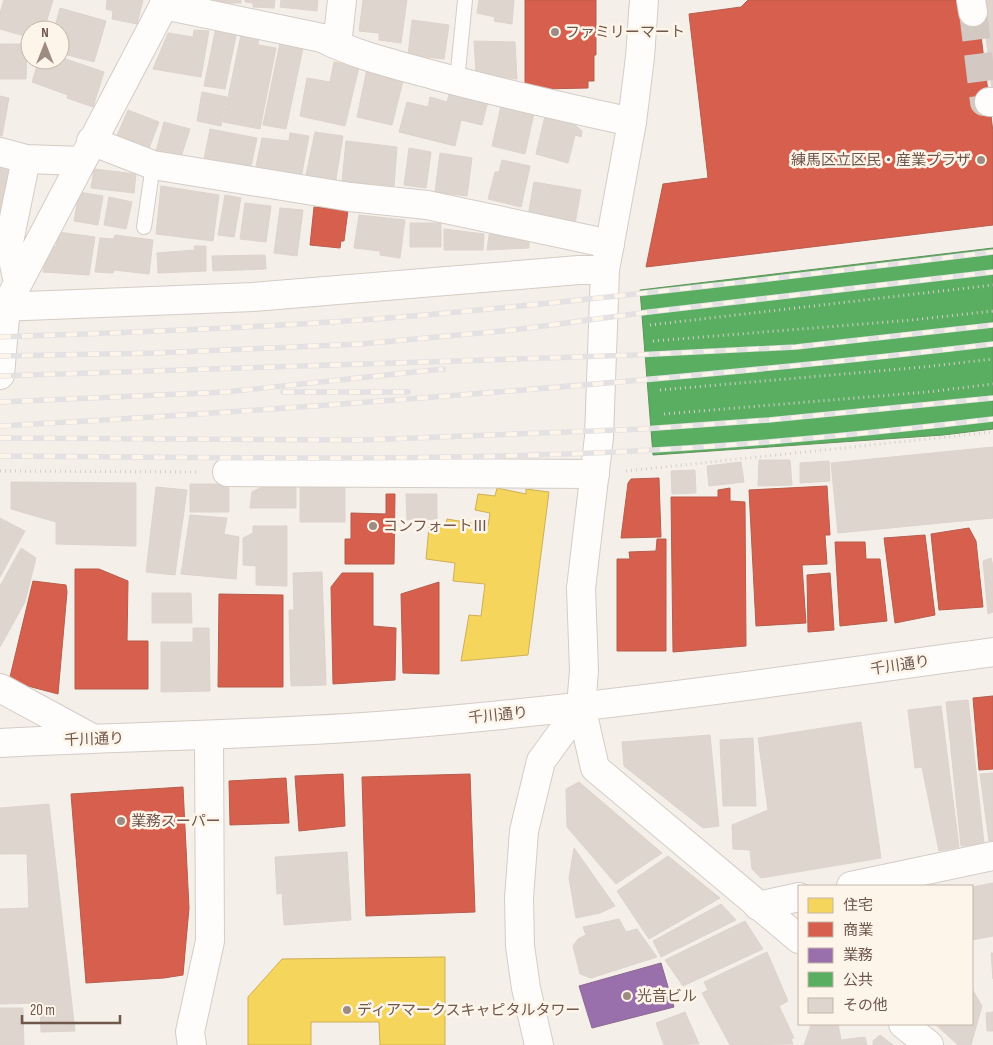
<svg xmlns="http://www.w3.org/2000/svg" width="993" height="1045" viewBox="0 0 993 1045" font-family="'Sofia Sans Condensed','Noto Sans JP',sans-serif">
  <style>
    .homes { fill: #f6d55c; stroke: #ceaf57 }
    .shops { fill: #d6604d; stroke: #b75d4d }
    .offices { fill: #9970ab; stroke: #8c688e }
    .public { fill: #5aae61; stroke: #60945b }
    .building { fill: #ded5cf; stroke: #ddd3cc }
    .lines { fill: none; stroke-linecap: round; stroke-linejoin: round }
    .street-tunnel { stroke: #d4c9c2; stroke-width: 28; stroke-dasharray: 28 14; stroke-linecap: butt }
    .lane-casing { stroke: #d3ccc7; stroke-width: 16 }
    .street-casing { stroke: #d3ccc7; stroke-width: 30 }
    .secondary-casing { stroke: #d4ccc6; stroke-width: 30 }
    .path { stroke: #d5cfca; stroke-width: 3; stroke-dasharray: 1 4; stroke-linecap: butt }
    .lane { stroke: #fefdfc; stroke-width: 14 }
    .street { stroke: #fefdfc; stroke-width: 28 }
    .secondary { stroke: #fefdfc; stroke-width: 28 }
    .rail-casing { stroke: #e4e1e3; stroke-width: 5.5 }
    .rail { stroke: #fdf5e9; stroke-width: 4; stroke-dasharray: 11; stroke-linecap: butt }
    .poi-dot { fill: #9e8c83; stroke: #fdf5e9; stroke-width: 2 }
    .labels { text-anchor: middle; stroke-width: 5; stroke-linejoin: round; paint-order: stroke }
    .poi-label { font-size: 15px; fill: #6f574c; stroke: #fdf5e9; text-anchor: start }
    .street-label { font-size: 15px; fill: #6f574c; stroke: #fdf5e9 }
  </style>
  <rect width="100%" height="100%" fill="#f5efe9"/>
  <path class="homes" d="M497 488 526 494V489L549 492 528 655 461 661 469 615 481 616 485 584 453 581 455 563 426 559 429 527 445 528 447 519 488 526 490 513 475 510 478 494 495 496Z
    M445 957V1045H380L379 1022H311V1045H248V997L282 959Z"/>
  <path class="shops" d="M525 0H596V55H594V81H588V88L542 89 525 88Z
    M748 0H963L978 12 993 132V225L646 267 663 184 708 178 689 14 741 7Z
    M314 207 348 210 344 241H341L340 248 310 245Z
    M659 478 661 537 621 538 628 483 631 479Z
    M827 486 830 535H825L827 564 802 565 806 623 756 626 749 490Z
    M730 488V501L745 502 746 646 673 652 671 497H718V490Z
    M386 494H395L394 564H345V539H351V513L386 514Z
    M969 528 976 541 983 607 939 610 931 534Z
    M925 535 935 615 895 623 884 538Z
    M657 539H666V651H617V559H630L629 552 656 551Z
    M835 542H865L866 559H880L887 621 840 626Z
    M75 569H99L128 581 127 641H148V689H75Z
    M342 573H373V626L396 628 395 680 333 684 331 587Z
    M830 573 834 630 808 632 807 575Z
    M33 581 66 585 67 592 58 694 9 681Z
    M439 582V674L403 673 401 594Z
    M219 594 283 595V687H218Z
    M993 696V769L979 770 973 698Z
    M343 774 345 826 299 831 295 776Z
    M470 774 475 912 366 916 362 777Z
    M286 778 289 823 230 825 229 781Z
    M183 787 189 908 183 975 164 978 86 983 71 794Z"/>
  <path class="offices" d="M661 963 674 1007 592 1028 579 986Z"/>
  <path class="public" d="M993 248V429L943 435 653 455 640 290Z"/>
  <path class="building" d="M4 0H53L44 30 30 28 28 37 0 29V13Z
    M107 0H143L137 24 112 19 113 11 106 9Z
    M189 0H241V3H189Z
    M245 0H275L274 8 253 7V3L245 2Z
    M281 0H318L317 11 280 7Z
    M363 0H407L401 43 379 40V33L359 31Z
    M479 0H514L512 24 494 21 495 17 477 13Z
    M982 0H993V99Z
    M60 8 106 21 94 62 60 53V30H54Z
    M412 20 449 25 444 59 408 55Z
    M216 27 237 31 225 89 204 86Z
    M194 30 209 31 201 77 153 69 168 33 193 37Z
    M242 30 260 33 258 45 276 48 260 129 223 122Z
    M474 41 515 42 517 79 476 74Z
    M280 43 303 48 286 129 263 125Z
    M0 44H27L26 79H0Z
    M60 57 104 72 93 107 67 98 68 95 32 82 39 60H60Z
    M334 62 359 67 345 126 300 116 307 78 330 82Z
    M367 69 404 77 392 125 357 117Z
    M450 91 488 101 482 125 461 120 455 146 399 132 407 102 428 107 430 97 447 102Z
    M202 92 227 97 221 126 197 121Z
    M0 96 9 98 2 136H0Z
    M501 106 534 113 525 154 492 146Z
    M128 110 159 122 148 151 116 138Z
    M545 116 573 123 582 131 581 137 575 135 568 163 536 154Z
    M164 122 190 129 181 157 156 151Z
    M210 129 257 138 250 171 203 164Z
    M315 132 343 136 335 185 305 180Z
    M290 133 309 136 301 178 255 171 262 138 289 141Z
    M346 141 397 147 394 186 342 181Z
    M409 148 431 152 426 188 404 185Z
    M440 153 472 158 467 196 435 192Z
    M502 160 530 166 521 207 488 199 495 172H499Z
    M0 167 11 169 0 231Z
    M94 169 136 174 134 193 91 188Z
    M534 182 581 190 575 224 528 216Z
    M161 186 219 195 213 241 156 234Z
    M79 192 103 196 98 225 74 221Z
    M225 195 241 198 234 237 218 235Z
    M109 197 132 202 126 229 104 225Z
    M245 203 271 206 266 242 240 239Z
    M280 208 303 210 297 256 274 253Z
    M359 215 405 220 400 258 380 255V251L354 248Z
    M410 223H441V247H410Z
    M444 229 484 234 483 250H444Z
    M490 229 529 238V248L487 250Z
    M58 232 95 237 89 275 43 272 46 253H50L52 246 56 247Z
    M115 235 153 240 149 274 114 270 113 273 95 272 100 238 114 239Z
    M194 246H206V271L158 273 157 253 195 250Z
    M265 255 266 269 213 271 212 256Z
    M993 447V518L838 533 831 463Z
    M759 460H790L792 485 758 486Z
    M829 461 830 481 800 483V463Z
    M741 462 744 482 709 486 707 466Z
    M695 470 696 493 672 494 671 471Z
    M11 482 136 483V546L56 544V522L11 509Z
    M190 484H222L229 488V512H190Z
    M267 484H296V508H250L252 492Z
    M300 484H345V522H300Z
    M156 487 187 490 175 575 146 572Z
    M406 494H437V519L407 520Z
    M190 515 227 518 224 534 239 537 236 579 181 574Z
    M0 518 25 531 0 577Z
    M253 526H287V586L256 585V566L243 565V538L253 533Z
    M21 548 36 558 25 602 0 647V586Z
    M991 558 993 566V612L988 614 983 561Z
    M322 572 326 685 291 686 289 610H294L293 573Z
    M152 593H191L192 623H152Z
    M193 628H209L210 691 161 692V642H193Z
    M968 700 984 843 961 846 946 702Z
    M941 706 959 847 939 851 922 767 915 768 908 710Z
    M861 722 881 858 761 878 752 869 750 850 733 849 732 825 768 810 758 738Z
    M710 735 719 826 703 828 624 766 622 742Z
    M753 738 756 806H723L720 740Z
    M993 773V841H989L980 774Z
    M579 782 662 853 616 884 567 827 566 789Z
    M49 804 75 1031 41 1032 40 1003 0 1004V909L29 908 27 854H0V808Z
    M574 848 615 906 600 913 576 918 569 878Z
    M347 852 351 920 284 925 282 893 277 894 275 857Z
    M668 856 720 898 649 939 617 891Z
    M993 883V936L972 940V887Z
    M721 904 736 920 661 957 653 941Z
    M619 919 626 932 637 929 657 957 591 978 580 974 573 946 578 939 586 935 583 927Z
    M745 921 763 949 683 986 665 960Z
    M767 952 788 1001 779 1006 794 1038 791 1039 793 1044 730 1045 702 993 708 990 704 982Z
    M991 953H993V979Z
    M972 989 982 1006 971 1045H958L935 1024H972Z
    M0 1008H23L24 1045H0Z
    M685 1012 699 1044 664 1045 656 1023Z
    M993 1012V1031H987L986 1013Z
    M838 1024 841 1040 865 1037 867 1045H804L811 1025Z
    M880 1035 893 1045H873V1041Z"/>
  <g class="lines">
    <path class="street-tunnel" d="M973 12 984 102H989"/>
    <defs>
      <path id="lane" d="M457 81 465 0
        M144 227 153 165"/>
      <path id="street" d="M971 0 973 12
        M164 5 322 38C357 56 398 65 437 76 501 93 567 108 632 122
        M337 45 342 0
        M989 102H993
        M91 141 153 165 350 197 427 205 610 244
        M0 152 26 159 81 161
        M18 282 9 242 26 159
        M0 375 6 306 164 5V0
        M227 472 595 474
        M0 688 92 738
        M851 886 993 856
        M758 906 799 897
        M192 1045 190 1032 210 941 209 735"/>
      <path id="secondary" d="M0 307 253 297 579 270H605
        M581 706 595 768 799 939
        M0 743C130 736 261 735 391 725 592 709 793 680 993 652
        M903 1024 929 1045
        M539 1045 526 988 520 946 519 898 524 831 541 761 581 706 584 671 581 588 599 437 605 270 632 122 640 57 644 0"/>
    </defs>
    <use href="#lane" class="lane-casing"/>
    <use href="#street" class="street-casing"/>
    <use href="#secondary" class="secondary-casing"/>
    <path class="path" d="M650 325 993 285
      M653 341 912 320 993 311
      M660 390 924 367 993 359
      M664 414 927 392 993 384
      M0 471 197 472
      M626 471 993 432"/>
    <use href="#lane" class="lane"/>
    <use href="#street" class="street"/>
    <use href="#secondary" class="secondary"/>
    <defs>
      <path id="rail" d="M0 337C141 332 284 327 425 315 615 298 804 275 993 252
        M0 356 156 353 361 344 513 330 649 312 993 272
        M0 376 635 355 796 347 993 325
        M283 392H408
        M0 402 226 392 443 369
        M0 426C132 419 263 410 395 400 594 385 794 368 993 344
        M0 438 363 440 643 429 769 420 993 398
        M0 456C211 457 423 462 635 451 754 445 874 433 993 419"/>
    </defs>
    <use href="#rail" class="rail-casing"/>
    <use href="#rail" class="rail"/>
  </g>
  <g class="poi-dot">
    <circle cx="555" cy="32" r="5"/>
    <circle cx="981" cy="160" r="5"/>
    <circle cx="373" cy="526" r="5"/>
    <circle cx="121" cy="821" r="5"/>
    <circle cx="627" cy="996" r="5"/>
    <circle cx="347" cy="1010" r="5"/>
  </g>
  <g class="labels">
    <g class="poi-label">
      <text x="565" y="37">ファミリーマート</text>
      <text x="971" y="165" text-anchor="end">練馬区立区民・産業プラザ</text>
      <text x="383" y="531">コンフォートⅢ</text>
      <text x="131" y="826">業務スーパー</text>
      <text x="637" y="1001">光音ビル</text>
      <text x="357" y="1015">ディアマークスキャピタルタワー</text>
    </g>
    <g class="street-label">
      <text transform="translate(900 665) rotate(-8)" y="5">千川通り</text>
      <text transform="translate(498 715) rotate(-6)" y="5">千川通り</text>
      <text transform="translate(94 739) rotate(-2)" y="5">千川通り</text>
    </g>
  </g>
  <rect x="798" y="885" width="175" height="140" fill="#fdf5e9" stroke="#c4b6aa"/>
  <rect x="808" y="898" width="25" height="15" fill="#f6d55c" stroke="#c4b6aa"/>
  <text x="843" y="910" font-size="15" fill="#6f574c">住宅</text>
  <rect x="808" y="922" width="25" height="15" fill="#d6604d" stroke="#c4b6aa"/>
  <text x="843" y="935" font-size="15" fill="#6f574c">商業</text>
  <rect x="808" y="948" width="25" height="15" fill="#9970ab" stroke="#c4b6aa"/>
  <text x="843" y="960" font-size="15" fill="#6f574c">業務</text>
  <rect x="808" y="972" width="25" height="15" fill="#5aae61" stroke="#c4b6aa"/>
  <text x="843" y="985" font-size="15" fill="#6f574c">公共</text>
  <rect x="808" y="998" width="25" height="15" fill="#ded5cf" stroke="#c4b6aa"/>
  <text x="843" y="1010" font-size="15" fill="#6f574c">その他</text>
  <g transform="translate(45 45)"><circle r="24" fill="#fdf5e9" stroke="#c4b6aa"/>
  <path d="M0-4L9 19L0 12L-9 19Z" fill="#9e8c83"/>
  <text y="-8" font-size="14" font-weight="bold" text-anchor="middle" fill="#6f574c">N</text>
  </g>
  <path d="M22 1015v8h98v-8" fill="none" stroke="#6f574c" stroke-width="2.5"/>
  <text x="30" y="1015" font-size="15" fill="#6f574c" stroke="#fdf5e9" stroke-width="4" paint-order="stroke">20 m</text>
</svg>
